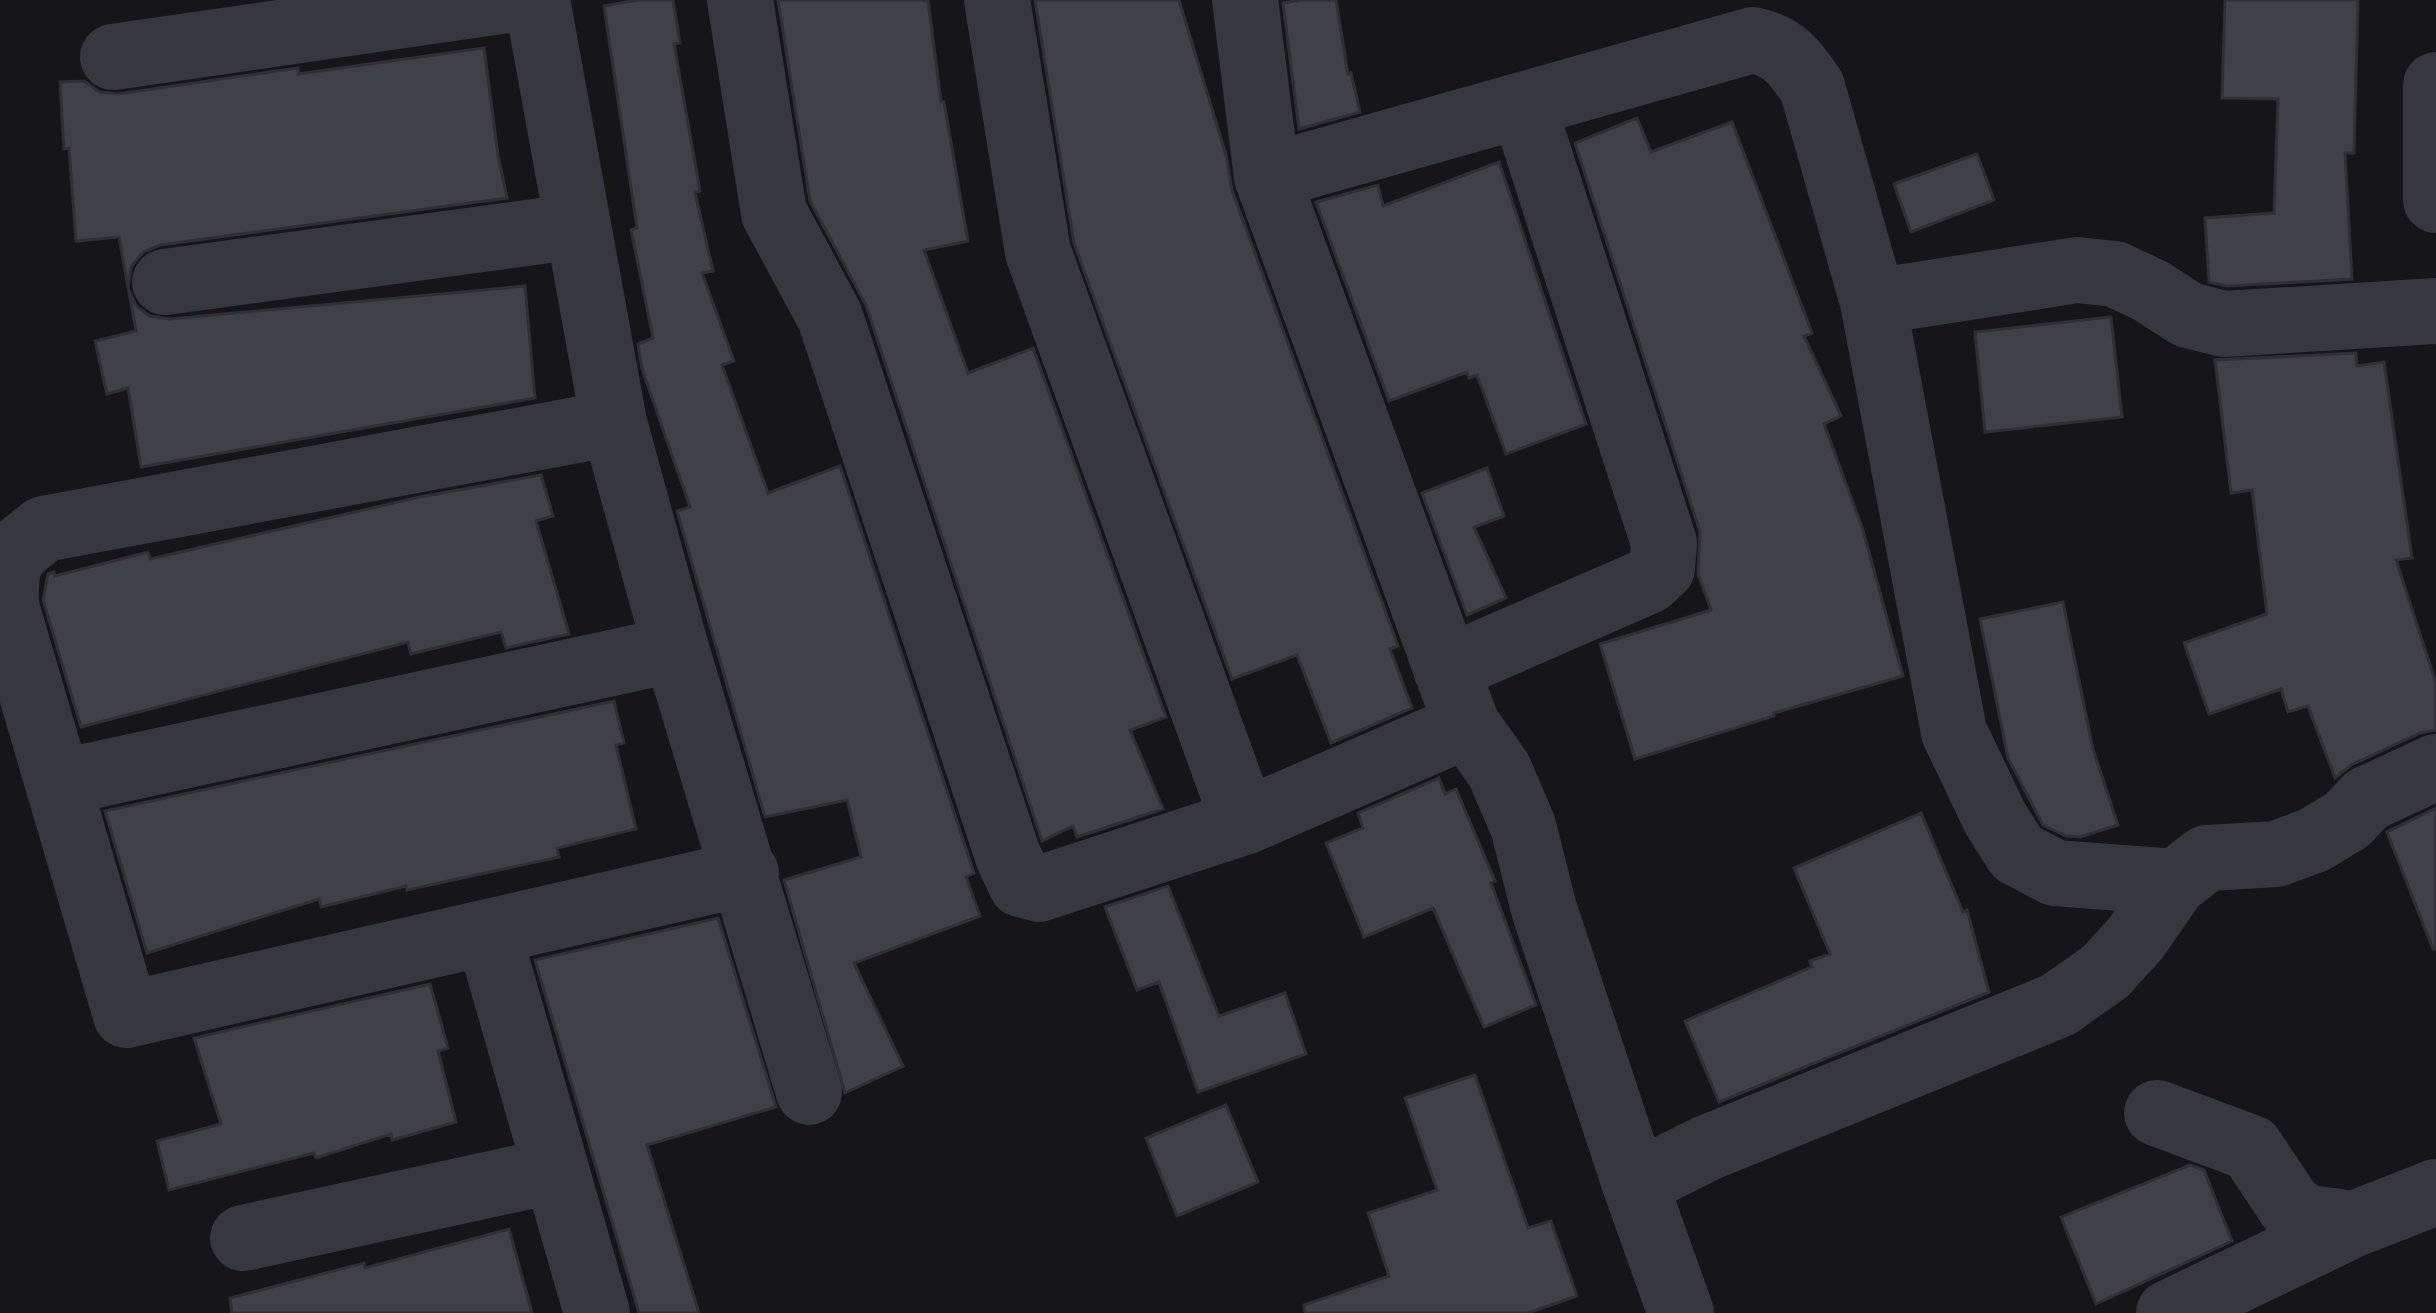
<svg xmlns="http://www.w3.org/2000/svg" width="2436" height="1313" viewBox="0 0 2436 1313" font-family="Poppins,sans-serif">
  <style>
    .building { fill: #404145; stroke: #303034; stroke-width: 3 }
    .lines { fill: none; stroke-linecap: round; stroke-linejoin: round }
    .minor { stroke: #37383d; stroke-width: 66 }
  </style>
  <rect width="100%" height="100%" fill="#161618"/>
  <path class="building" d="M638 0H673L680 43 674 44 700 191 695 192 713 271 702 273 734 361 722 365 768 493 840 466 974 873 966 877 980 916 854 963 903 1066 845 1093 784 880 861 857 847 800 765 817 677 511 690 507 642 369 638 344 653 338 631 230 637 228 604 6Z
    M778 0H928L941 102H944L968 241 924 250 968 373 1033 348 1166 717 1130 730 1163 809 1077 837 1073 826 1042 841 866 305 810 201Z
    M1035 0H1179L1226 155 1232 190 1398 646 1390 649 1412 708 1331 743 1297 655 1232 679 1074 243Z
    M1300 0H1336L1348 74 1351 73 1360 112 1299 129 1283 3Z
    M2225 0H2358L2354 153H2345L2352 279 2227 286 2209 282 2205 218 2274 213 2278 99 2222 98Z
    M484 48 498 155 507 198 160 245 143 252 131 267 128 288 136 306 150 316 170 319 525 286 535 398 141 467 128 388 107 394 95 341 136 331 119 237 76 241 69 148 64 149 60 82 84 81 100 92 118 94 298 68V74Z
    M1637 118 1651 152 1732 122 1812 333 1804 336 1841 416 1824 424 1862 527 1903 676 1774 713V716L1635 759 1600 644 1711 610 1698 574 1700 532 1575 143Z
    M1977 154 1994 200 1911 232 1894 184Z
    M1499 162 1586 424 1506 454 1477 375 1469 378 1467 372 1389 401 1316 202 1378 185 1383 206Z
    M2111 317 2122 417 1985 432 1975 332Z
    M2356 353 2357 366 2384 362 2412 558 2396 560 2436 683V730L2420 733 2351 765 2335 778 2308 706 2288 712 2281 689 2209 714 2184 643 2267 614 2252 490 2231 493 2215 360Z
    M1487 468 1504 516 1474 527 1506 598 1467 615 1422 493Z
    M541 475 553 516 536 521 569 634 506 648 501 632 411 654 408 642 81 727 43 600 48 574 54 572 55 576 148 552 150 559 420 497Z
    M2063 602 2093 749 2118 825 2080 837 2066 836 2043 825 2008 758 1980 619Z
    M614 701 624 743 616 745 636 829 557 848 559 857 407 890 406 886 321 907 319 899 147 953 105 811Z
    M1439 778 1445 794 1456 789 1495 881 1491 883 1536 1005 1484 1027 1433 908 1364 937 1326 843 1363 828 1358 813Z
    M2436 808V949H2433L2387 832Z
    M1921 813 1963 912 1967 910 1989 992 1719 1102 1685 1021 1812 967 1810 961 1830 954 1794 868Z
    M1168 886 1219 1016 1285 993 1306 1054 1198 1092 1159 982 1137 990 1105 907Z
    M718 918 776 1107 647 1145 699 1313H639L535 960Z
    M430 984 448 1048 438 1051 456 1122 392 1140 391 1134 316 1158 314 1153 169 1190 157 1141 221 1124 194 1038Z
    M1475 1075 1528 1228 1551 1221 1577 1296 1528 1313H1305L1304 1305 1389 1276 1368 1213 1437 1190 1405 1098Z
    M1226 1105 1258 1182 1177 1216 1146 1138Z
    M2190 1165 2204 1170 2232 1241 2096 1304 2061 1217Z
    M509 1229 532 1313H232L230 1298 364 1263 365 1268Z"/>
  <g class="lines">
    <path class="minor" d="M537 0 614 423 676 649 809 1092
      M740 0 774 213 830 317 1008 856 1021 884 1039 889 1244 822
      M997 0 1038 252 1244 822 1467 725
      M1245 0 1267 177
      M113 57 507 0
      M2436 85V200
      M165 282 578 226
      M1873 302 2077 270 2115 274 2151 291 2188 315 2224 324 2436 311
      M614 423 44 529C8 556 5 561 6 606L126 1015 746 873
      M1446 669 1648 581 1662 568 1664 543 1523 105
      M58 783 676 649
      M488 932 597 1313
      M2157 1113 2251 1148 2291 1208 2308 1218 2354 1224 2436 1192
      M1635 1184 1544 909 1523 826 1499 770 1467 725 1267 177 1753 40C1783 46 1795 62 1812 87L1873 302 1954 732 1995 818 2017 853 2055 873 2175 882
      M243 1238 556 1170
      M1681 1313 1635 1184 1707 1148 2058 1005 2105 972 2136 938 2175 882 2207 858 2276 854 2314 840 2347 820 2367 799 2436 767
      M2169 1313 2354 1224"/>
  </g>
</svg>
